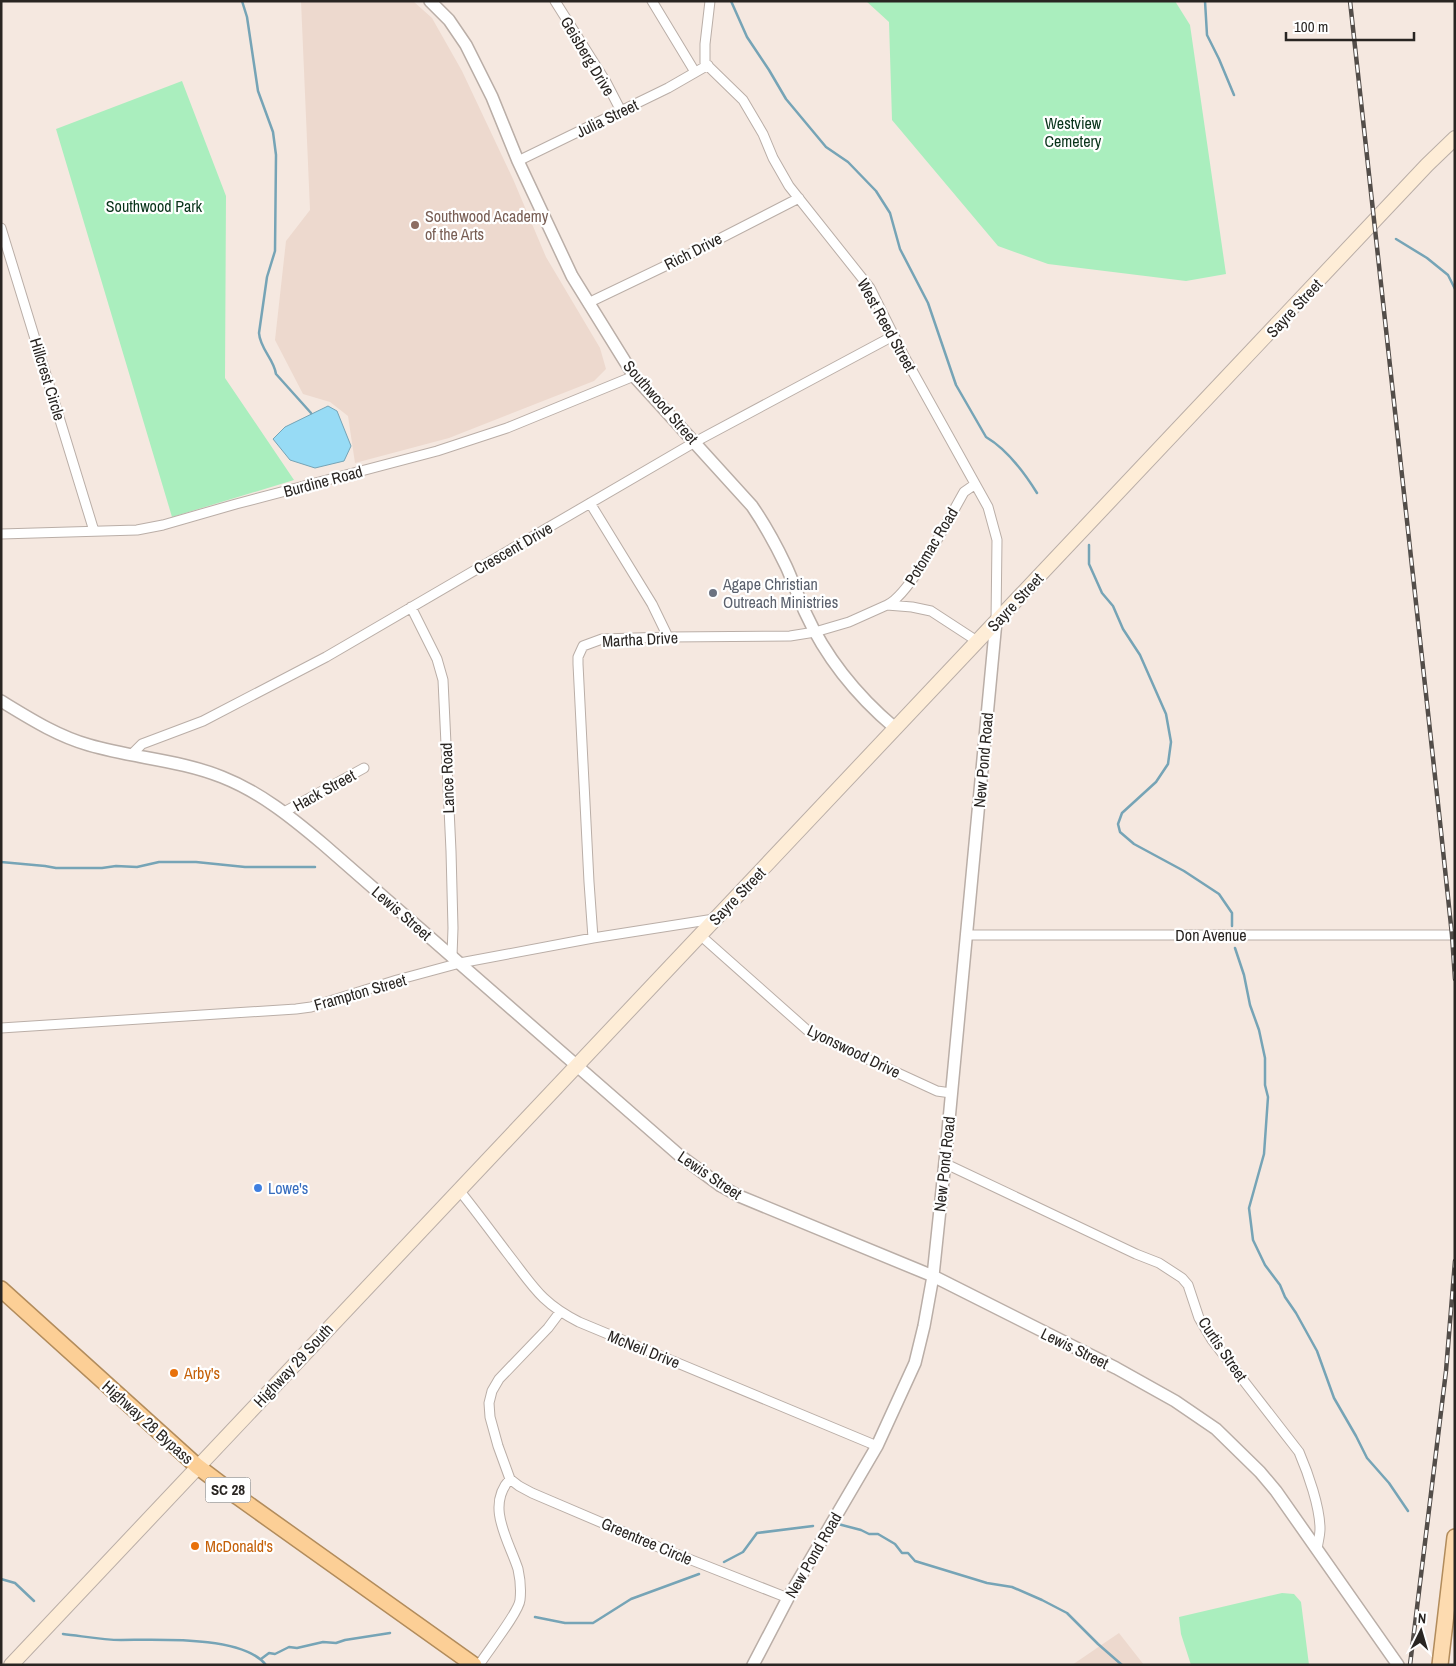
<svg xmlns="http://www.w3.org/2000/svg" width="1456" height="1666" viewBox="0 0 1456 1666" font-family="'Archivo Narrow',sans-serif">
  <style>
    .built { fill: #edd9ce }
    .green { fill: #aaeebe }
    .water { fill: #97dbf5; stroke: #76a4b6 }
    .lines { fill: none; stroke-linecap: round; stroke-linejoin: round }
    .stream { stroke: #76a4b6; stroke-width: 2.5 }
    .minor-casing { stroke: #baaea7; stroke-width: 11 }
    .tertiary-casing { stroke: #baaea7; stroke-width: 14 }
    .secondary-casing { stroke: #baaea7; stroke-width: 16 }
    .primary-casing { stroke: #b28c5c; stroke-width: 18 }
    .trunk-casing { stroke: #b28c5c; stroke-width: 18 }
    .minor { stroke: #fff; stroke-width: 9 }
    .tertiary { stroke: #fff; stroke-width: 11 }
    .secondary { stroke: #feedd7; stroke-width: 14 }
    .primary { stroke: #fddbb0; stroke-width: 15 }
    .trunk { stroke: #fccf96; stroke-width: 15 }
    .rail-casing { stroke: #534d49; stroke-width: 4.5 }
    .rail { stroke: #fff; stroke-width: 2.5; stroke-dasharray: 8; stroke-linecap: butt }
    .education-dot { fill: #8d6e63; stroke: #fff; stroke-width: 2 }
    .worship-dot { fill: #6b7280; stroke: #fff; stroke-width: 2 }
    .shop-dot { fill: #3f7fe0; stroke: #fff; stroke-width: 2 }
    .food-dot { fill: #e8710a; stroke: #fff; stroke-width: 2 }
    .labels { text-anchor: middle; stroke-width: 4.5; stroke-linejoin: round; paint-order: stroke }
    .shield { fill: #fff; stroke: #696664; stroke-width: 1 }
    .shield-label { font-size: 15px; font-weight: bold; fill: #292522 }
    .street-label { font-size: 16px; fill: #292522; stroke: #fff }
    .park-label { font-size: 16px; fill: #09331a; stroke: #fff }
    .education-label { font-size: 16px; fill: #785e54; stroke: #fff; text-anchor: start }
    .worship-label { font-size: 16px; fill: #5b616d; stroke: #fff; text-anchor: start }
    .shop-label { font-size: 16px; fill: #366cbe; stroke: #fff; text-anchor: start }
    .food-label { font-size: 16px; fill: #c56008; stroke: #fff; text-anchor: start }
  </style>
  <rect width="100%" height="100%" fill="#f5e8e0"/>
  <path class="built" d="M301 1H413L432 18 462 71 513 179 546 257 600 348 606 369 594 381 449 438 355 463 348 416 330 402 303 394 275 340 286 241 310 210Z
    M1119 1633 1144 1665H1072Z"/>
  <path class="green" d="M866 1H1175L1190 25 1226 274 1186 281 1048 264 998 246 892 120 889 22Z
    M182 81 226 196 225 378 294 480 172 517 56 129Z
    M1282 1593 1294 1594 1301 1602 1309 1665H1191L1181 1634 1179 1617Z"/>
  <path class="water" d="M328 406 337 411 351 446 344 461 315 468 290 460 273 439 285 427Z"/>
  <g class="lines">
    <path class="stream" d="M242 1 247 17 258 91 273 132 276 155 275 251 267 277 259 333C260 349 274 359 276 374L311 413
      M731 1 747 37 769 70 786 99 826 147 848 162 876 191 890 213 900 249 928 303 956 385 986 437C1008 450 1024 472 1037 493
      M1205 1 1207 35 1219 59 1234 95
      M1396 239 1427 258 1448 275 1455 289
      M1089 545V564L1102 593 1113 606 1123 629 1140 655 1166 714 1171 742 1168 764 1156 782 1122 813 1118 824 1120 832 1134 844 1184 871 1219 894 1232 913V926
      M1 862 45 866 56 868H102L116 866 137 867 159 862H196L245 867H315
      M1235 948 1244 975 1250 1005 1259 1030 1265 1058V1085L1268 1097 1264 1154 1249 1208 1253 1240 1265 1265 1280 1285 1285 1297 1296 1313 1317 1351 1334 1398 1356 1436 1367 1458 1389 1483 1408 1511
      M838 1524 861 1530 869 1534H878L895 1544 902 1553H908L915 1561 987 1583 1012 1587 1042 1600 1067 1613 1098 1644 1122 1665
      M724 1562 743 1552 757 1533 813 1526
      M1 1579 15 1583 34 1601
      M535 1617 565 1623H593L631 1599 699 1574
      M63 1634C82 1636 102 1640 121 1640 156 1640 243 1635 266 1665
      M261 1659 269 1653 275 1654 289 1647 297 1648 323 1642 336 1643 345 1640 390 1633"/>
    <defs>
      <path id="minor" d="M555 1 606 82 621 111
        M652 1 695 72
        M710 1 705 44V63L743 100 763 134 773 158 789 186 870 288 904 356 988 507 997 540 996 621
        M518 161 668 88 708 65
        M1 228 94 531
        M588 303 686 256 799 198
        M590 503 652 604 668 637
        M1 534 137 530 163 525 236 504 437 451 507 428 634 376
        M887 605C911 594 949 518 964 492L974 485
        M411 607 437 659 443 680 451 851 453 928 452 956
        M131 755 142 744 203 721 326 657 695 442 893 336
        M284 812 364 768
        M700 935 807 1030 826 1040 937 1091 951 1093
        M967 935H1455
        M593 938 589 882 578 664V657L583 646 602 639 668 637 790 636 815 632 849 622 887 605 912 607 931 611 977 641
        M1 1028 296 1009 311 1007 397 980 460 963 593 938 714 919
        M944 1163 1136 1254 1159 1263 1182 1278 1188 1285 1199 1318 1212 1340 1299 1452C1308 1473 1320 1507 1320 1529 1320 1535 1318 1542 1317 1549
        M459 1190C476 1211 492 1233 508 1254 533 1286 541 1303 579 1322L877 1446
        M560 1312 548 1328 499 1379 492 1391 489 1403 490 1417 498 1446 510 1479 519 1486 532 1493 661 1548 788 1598
        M479 1665C487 1652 519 1612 520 1600 521 1591 520 1578 518 1569 509 1541 485 1506 510 1479"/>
      <path id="tertiary" d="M430 1 449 20 466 45 492 97 518 161 572 276 634 376 752 506C765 525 776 545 786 566 793 581 798 597 805 612 826 658 857 696 895 728
        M1 701C29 718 57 736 89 745 133 758 180 760 222 777 260 792 291 817 323 844L679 1155 721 1186 739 1196 933 1276 1116 1368 1175 1401 1216 1429 1260 1472 1276 1491 1398 1665
        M753 1665 788 1598 877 1446 915 1363 924 1326 933 1276 946 1152 996 621"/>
      <path id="secondary" d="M11 1665 1427 165 1455 138"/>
      <path id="primary" d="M1440 1665 1455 1537"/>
      <path id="trunk" d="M1 1289 197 1466 238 1497 474 1665"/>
    </defs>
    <use href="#minor" class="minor-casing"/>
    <use href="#tertiary" class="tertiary-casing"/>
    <use href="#secondary" class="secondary-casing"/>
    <use href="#primary" class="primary-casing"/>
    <use href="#trunk" class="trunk-casing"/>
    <use href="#minor" class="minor"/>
    <use href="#tertiary" class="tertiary"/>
    <use href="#secondary" class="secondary"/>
    <use href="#primary" class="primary"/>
    <use href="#trunk" class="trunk"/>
    <defs>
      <path id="rail" d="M1350 1 1440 822 1452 935 1455 979
        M1410 1665 1446 1371 1455 1261"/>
    </defs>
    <use href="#rail" class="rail-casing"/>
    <use href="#rail" class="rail"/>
  </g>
  <circle class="education-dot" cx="415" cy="225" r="5"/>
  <circle class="worship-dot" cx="713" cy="593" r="5"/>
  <circle class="shop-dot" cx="258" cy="1188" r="5"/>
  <g class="food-dot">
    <circle cx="174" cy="1373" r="5"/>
    <circle cx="195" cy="1546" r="5"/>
  </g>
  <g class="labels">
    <rect class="shield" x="205.5" y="1477.5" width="45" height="25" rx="4"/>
    <g class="shield-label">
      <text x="228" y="1495">SC 28</text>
    </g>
    <g class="street-label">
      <text transform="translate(588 56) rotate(59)" y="6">Geisberg Drive</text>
      <text transform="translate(607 118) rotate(-26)" y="6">Julia Street</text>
      <text transform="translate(693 251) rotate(-27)" y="6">Rich Drive</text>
      <text transform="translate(1294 308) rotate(-47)" y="6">Sayre Street</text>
      <text transform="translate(887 325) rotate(61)" y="6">West Reed Street</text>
      <text transform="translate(48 379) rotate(73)" y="6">Hillcrest Circle</text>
      <text transform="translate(661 402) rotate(49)" y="6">Southwood Street</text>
      <text transform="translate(323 481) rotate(-15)" y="6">Burdine Road</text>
      <text transform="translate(931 546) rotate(-59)" y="6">Potomac Road</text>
      <text transform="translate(513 548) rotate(-30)" y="6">Crescent Drive</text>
      <text transform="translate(1015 602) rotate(-47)" y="6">Sayre Street</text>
      <text transform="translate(640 639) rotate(-3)" y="6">Martha Drive</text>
      <text transform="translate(983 760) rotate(-85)" y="6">New Pond Road</text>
      <text transform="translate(447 778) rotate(-92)" y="6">Lance Road</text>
      <text transform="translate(324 790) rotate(-29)" y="6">Hack Street</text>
      <text transform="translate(737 896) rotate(-46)" y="6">Sayre Street</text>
      <text transform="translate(402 913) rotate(41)" y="6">Lewis Street</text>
      <text x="1211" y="941">Don Avenue</text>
      <text transform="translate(360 992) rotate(-16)" y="6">Frampton Street</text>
      <text transform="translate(854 1051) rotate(26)" y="6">Lyonswood Drive</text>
      <text transform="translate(944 1164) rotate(-84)" y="6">New Pond Road</text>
      <text transform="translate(710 1175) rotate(34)" y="6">Lewis Street</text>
      <text transform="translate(1075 1348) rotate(26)" y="6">Lewis Street</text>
      <text transform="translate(644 1349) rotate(22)" y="6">McNeil Drive</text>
      <text transform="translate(1223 1349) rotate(56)" y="6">Curtis Street</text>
      <text transform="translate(293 1365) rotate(-47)" y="6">Highway 29 South</text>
      <text transform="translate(148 1422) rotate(42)" y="6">Highway 28 Bypass</text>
      <text transform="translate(647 1541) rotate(23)" y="6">Greentree Circle</text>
      <text transform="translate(813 1555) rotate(-60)" y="6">New Pond Road</text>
    </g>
    <g class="park-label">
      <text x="1073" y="129">Westview<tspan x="1073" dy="18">Cemetery</tspan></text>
      <text x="154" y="212">Southwood Park</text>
    </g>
    <g class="education-label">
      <text x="425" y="222">Southwood Academy<tspan x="425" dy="18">of the Arts</tspan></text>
    </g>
    <g class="worship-label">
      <text x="723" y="590">Agape Christian<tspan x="723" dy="18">Outreach Ministries</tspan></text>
    </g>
    <g class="shop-label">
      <text x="268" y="1194">Lowe's</text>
    </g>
    <g class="food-label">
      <text x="184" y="1379">Arby's</text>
      <text x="205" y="1552">McDonald's</text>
    </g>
  </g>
  <rect width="1456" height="1666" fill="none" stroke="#292522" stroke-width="5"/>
  <g transform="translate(1421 1631) rotate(5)" stroke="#ffffff" stroke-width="4" paint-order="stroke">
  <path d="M0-4L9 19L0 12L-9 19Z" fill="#292522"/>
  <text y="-8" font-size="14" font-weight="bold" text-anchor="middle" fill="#292522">N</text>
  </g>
  <path d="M1286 32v8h128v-8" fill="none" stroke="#292522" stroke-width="2.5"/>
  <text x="1294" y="32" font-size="15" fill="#292522" stroke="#ffffff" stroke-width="4" paint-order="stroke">100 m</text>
</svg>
